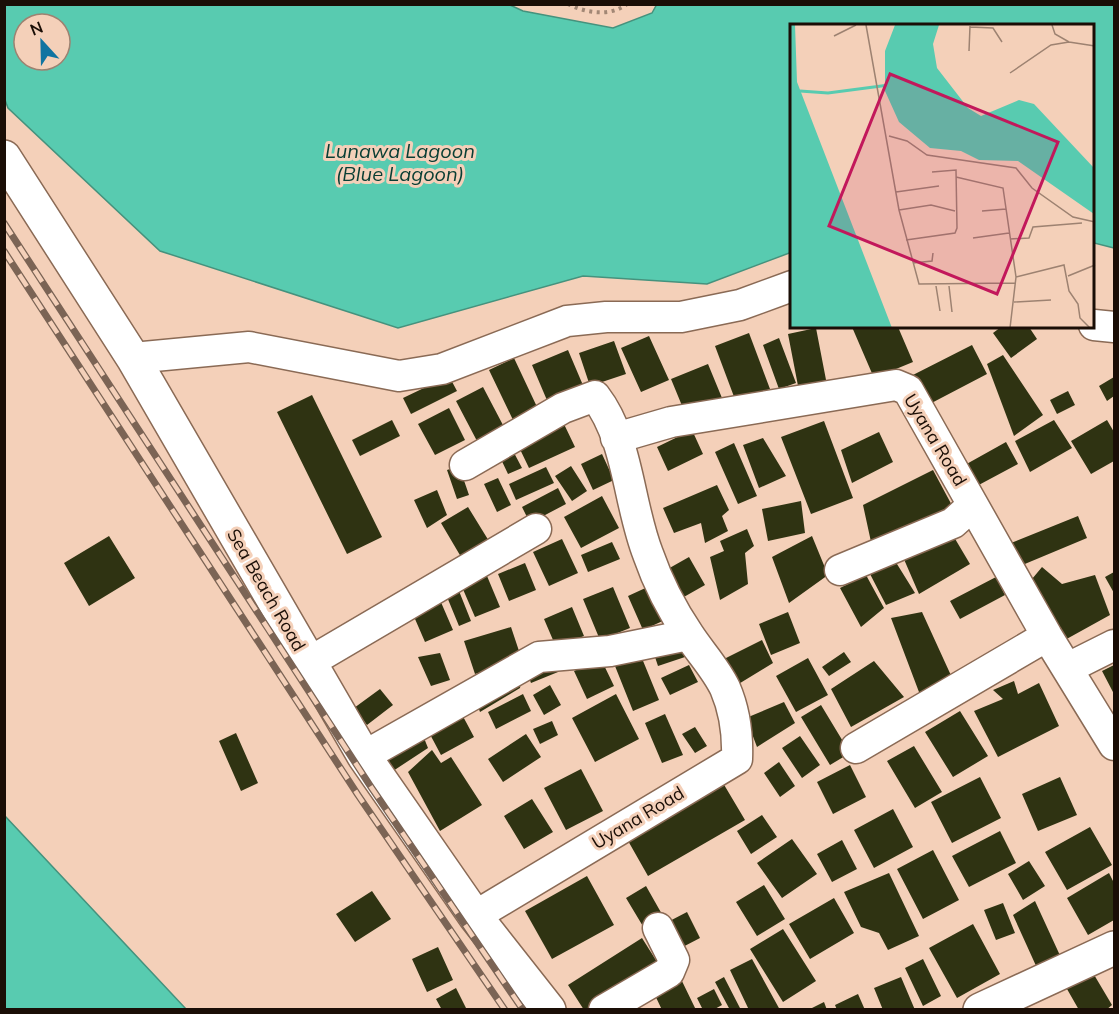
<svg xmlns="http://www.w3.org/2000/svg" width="1119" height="1014" viewBox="0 0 1119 1014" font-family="Mulish,sans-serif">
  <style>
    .water { fill: #58cbb0; stroke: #45927d; stroke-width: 1.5; fill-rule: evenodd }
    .building { fill: #2f3312 }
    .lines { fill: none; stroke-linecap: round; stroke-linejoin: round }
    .minor-casing { stroke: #8a6a55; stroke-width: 33 }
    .tertiary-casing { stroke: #8a6a55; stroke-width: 36 }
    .path { stroke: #a28775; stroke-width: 4; stroke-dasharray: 3 4.5; stroke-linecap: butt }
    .minor { stroke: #fff; stroke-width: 30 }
    .tertiary { stroke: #fff; stroke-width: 33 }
    .rail-casing { stroke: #7b6455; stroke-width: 7 }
    .rail { stroke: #f4d0b9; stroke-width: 4.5; stroke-dasharray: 14; stroke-linecap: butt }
    .labels { text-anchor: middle; stroke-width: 6; stroke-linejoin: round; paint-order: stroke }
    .street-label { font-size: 18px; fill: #1a0e06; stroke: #f4d0b9 }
    .water-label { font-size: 20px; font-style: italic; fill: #093e34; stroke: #f4d0b9 }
    .inset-river { fill: none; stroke: #58cbb0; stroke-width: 3 }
    .inset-road { fill: none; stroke: #9d8271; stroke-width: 1.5 }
    .view { fill: #c2185b; fill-opacity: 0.15; stroke: #c2185b; stroke-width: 3 }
    .inset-edge { fill: none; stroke: #1a0e06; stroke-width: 3 }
  </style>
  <rect width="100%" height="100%" fill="#f4d0b9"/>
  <path class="water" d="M510 5 523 11 613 28 652 13 657 4 1114 5V248L1094 243V26H792V252L707 284 583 276 398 328 160 251 8 108 5 100V5ZM24 24H60V60H24Z
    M4 816H5L186 1009H5Z"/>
  <path class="building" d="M852 327H898L913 362 874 378Z
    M1001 327H1029L1037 339 1011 358 993 333Z
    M816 328 827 385 799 391 788 334Z
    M749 333 770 389 736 402 715 346Z
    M649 336 669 380 641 392 621 348Z
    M779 338 796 383 779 389 763 345Z
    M614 341 626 374 590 386 579 353Z
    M972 345 987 374 922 408 907 378Z
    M568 350 585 390 549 405 532 365Z
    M1003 355 1043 415 1014 436 987 364Z
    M514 358 538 409 513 420 489 370Z
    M708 364 722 398 685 413 671 379Z
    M449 376 457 391 411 414 403 398Z
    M1114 377V396L1107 401 1099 386Z
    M483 387 504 427 477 441 456 401Z
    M1068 391 1075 405 1057 414 1050 400Z
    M312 395 382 537 347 554 277 412Z
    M449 408 465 440 435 455 418 424Z
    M392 420 400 436 360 456 352 440Z
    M1054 420 1072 448 1030 472 1015 441Z
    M1107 420 1114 432V461L1091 474 1071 441Z
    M824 421 853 498 811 514 781 437Z
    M563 422 575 447 529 468 517 443Z
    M692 430 703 454 668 471 657 447Z
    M879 432 893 462 852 483 841 450Z
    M763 438 786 476 759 488 743 445Z
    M1006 442 1018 464 975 487 963 466Z
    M734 443 757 496 738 504 715 452Z
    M512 449 522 468 508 474 499 455Z
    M602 454 614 480 593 490 581 464Z
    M459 466 469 495 457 499 447 470Z
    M571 466 587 491 572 501 555 476Z
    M546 467 554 483 516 500 509 484Z
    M933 470 955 511 873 551 863 505Z
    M498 478 511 505 497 512 484 484Z
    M717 485 729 510 722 516 728 531 705 543 701 523 674 533 663 508Z
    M558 488 566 504 530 523 522 507Z
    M437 490 447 515 427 528 414 500Z
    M602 496 619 528 581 548 564 517Z
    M801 501 805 533 768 541 762 509Z
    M468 507 492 546 464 562 441 523Z
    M1078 516 1087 538 1020 566 1011 543Z
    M747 529 754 546 745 553 748 584 720 600 710 557 724 551 720 541Z
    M951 532 970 564 919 594 903 557Z
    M109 536 135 578 89 606 64 563Z
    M812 536 828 575 789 603 772 557Z
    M562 539 578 573 549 586 533 552Z
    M612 542 620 559 588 572 581 555Z
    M892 556 915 593 886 605 869 572Z
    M689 557 705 585 675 602 659 574Z
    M525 563 536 590 509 601 498 574Z
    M1042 567 1062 584 1095 575 1110 615 1063 641 1027 585Z
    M1114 572V593L1105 577Z
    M866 575 884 608 861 627 840 588Z
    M487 576 500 607 475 617 462 587Z
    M996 577 1005 595 960 619 950 601Z
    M652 585 667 619 643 630 628 596Z
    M457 586 471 621 459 626 445 592Z
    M613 587 630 628 600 640 583 599Z
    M440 600 453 630 425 642 412 612Z
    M572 607 584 636 556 647 544 619Z
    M788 612 800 643 771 655 759 624Z
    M922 612 954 682 922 700 891 618Z
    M511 627 522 660 475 674 464 641Z
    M762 640 773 663 732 688 716 663Z
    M679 641 685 657 658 666 653 651Z
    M639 651 659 700 633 711 613 661Z
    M844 652 851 662 829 676 822 667Z
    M440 653 450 680 431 686 418 657Z
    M808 658 828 695 796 712 776 676Z
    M552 659 558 672 531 683 526 670Z
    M601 659 614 686 587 699 574 671Z
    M874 661 904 697 851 727 831 689Z
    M689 665 698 682 670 695 661 678Z
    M1114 665V694L1102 671Z
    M522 675 520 688 480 712 474 695Z
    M1014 681 1018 694 1039 683 1059 726 998 757 974 711 1003 699 993 690Z
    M550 685 561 705 544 715 533 695Z
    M380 689 393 705 367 725 354 708Z
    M523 694 531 711 496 729 488 712Z
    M616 694 639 739 595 762 572 718Z
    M784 702 795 723 757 747 746 718Z
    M821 705 850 753 830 765 801 717Z
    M458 707 474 737 441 755 425 725Z
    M960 711 988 756 953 777 925 732Z
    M665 714 683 755 662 763 645 723Z
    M552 721 558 735 540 744 533 729Z
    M695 727 707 746 695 753 682 734Z
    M236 733 258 783 241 791 219 741Z
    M422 733 428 748 393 771 384 750Z
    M526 734 541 757 503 782 488 759Z
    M800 736 820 765 802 778 782 748Z
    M914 746 942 792 915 808 887 761Z
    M432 750 441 763 451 757 482 805 440 831 408 772Z
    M779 762 795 786 780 797 764 773Z
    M850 765 866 797 833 814 817 782Z
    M581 769 603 811 566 830 544 788Z
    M980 777 1001 818 952 843 931 802Z
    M1060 777 1077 815 1038 831 1022 794Z
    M723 783 745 820 648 876 627 839Z
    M532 799 553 832 524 849 504 816Z
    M893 809 913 847 874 868 854 830Z
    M762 815 777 837 751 854 737 831Z
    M1090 827 1112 865 1067 890 1045 852Z
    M1000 831 1016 863 969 887 952 856Z
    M792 839 817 874 782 898 757 863Z
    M842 840 857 869 832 882 817 854Z
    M933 850 959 900 923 919 897 869Z
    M1029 861 1045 886 1023 900 1008 874Z
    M889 873 919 936 888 950 879 933 861 927 844 892Z
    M1109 873 1114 883V920L1088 935 1067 898Z
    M587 876 614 925 552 959 525 911Z
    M764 885 785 919 757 936 736 902Z
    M646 886 663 916 644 928 626 898Z
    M372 891 391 919 355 942 336 914Z
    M834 898 854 933 810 959 789 924Z
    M1035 901 1063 962 1037 968 1013 915Z
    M1003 903 1015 933 996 940 984 910Z
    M687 912 700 938 675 951 662 925Z
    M973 924 1000 974 957 998 929 948Z
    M783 929 816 981 783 1002 750 949Z
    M642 938 659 965 590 1010H584L568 985Z
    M438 947 453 980 427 992 412 959Z
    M752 959 780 1010H749L730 970Z
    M923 959 941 996 923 1006 905 968Z
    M1093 973 1112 1005 1106 1010H1079L1067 989Z
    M680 977 696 1010H662L653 991Z
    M724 977 741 1010H730L715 982Z
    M901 977 915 1010H883L874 988Z
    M456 988 467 1010H442L436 999Z
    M714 989 722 1005 713 1010H703L697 998Z
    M858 994 865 1010H837L835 1005Z
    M824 1002 827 1010H808Z"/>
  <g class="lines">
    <defs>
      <path id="minor" d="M1094 325 1114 327
        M133 358 249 347 399 376 442 369 567 321 606 317H681L740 305 792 286
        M616 438 671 422 896 385 908 390 1047 636 1114 745
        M465 465 563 408 595 396C629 440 628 503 648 554 658 583 672 610 689 635 700 652 716 669 725 688 735 711 738 733 737 759L475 916
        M840 570 953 523 973 505
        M308 663 536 529
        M1068 668 1114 645
        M856 748 1047 636
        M364 756 539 657 610 651 688 635
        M604 1010 669 972 674 960 658 928"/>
      <path id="tertiary" d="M4 157 133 358 364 756 475 916 549 1010
        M980 1010 1114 948"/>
    </defs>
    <use href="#minor" class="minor-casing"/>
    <use href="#tertiary" class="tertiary-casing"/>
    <path class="path" d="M568 4C586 13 610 17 627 4"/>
    <use href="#minor" class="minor"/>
    <use href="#tertiary" class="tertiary"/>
    <defs>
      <path id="rail" d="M4 223 371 787 523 1010
        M4 251 358 795 505 1010"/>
    </defs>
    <use href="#rail" class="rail-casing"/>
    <use href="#rail" class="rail"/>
  </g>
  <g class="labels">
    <g class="street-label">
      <text transform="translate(935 440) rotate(59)" y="6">Uyana Road</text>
      <text transform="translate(266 590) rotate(60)" y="6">Sea Beach Road</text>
      <text transform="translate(638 818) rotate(-31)" y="6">Uyana Road</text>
    </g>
    <g class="water-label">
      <text x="400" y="158">Lunawa Lagoon<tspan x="400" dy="23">(Blue Lagoon)</tspan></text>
    </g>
  </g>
  <g transform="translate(790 24)">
    <rect width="304" height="304" fill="#f4d0b9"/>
    <path d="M0 1H5L7 58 102 304H0ZM105 1H149L143 20 147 44 178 84 191 92 229 76 244 80 304 144V190L228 137 189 136 171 127 140 124 109 98 95 67V27Z" fill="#58cbb0"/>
    <path class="inset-river" d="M10 67 38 69 99 61"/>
    <path class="inset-road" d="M76 1 109 186 129 260 225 259M262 1 265 10 279 18 305 22M180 3 203 4 212 18M44 12 66 1M179 27 180 2M220 49 261 21 279 18M99 112 117 117 137 131 226 144 242 164 283 193 305 198M166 153 213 164 226 253 220 304M106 168 149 162M109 186 141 181 165 187M192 187 216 185M183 214 219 209M220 215 239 214 243 203 292 199M116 216 165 209 167 204 166 146 142 148M123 239 142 237 143 229M278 252 305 241M226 253 274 241 279 267 288 280 290 294 300 304M146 262 150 287M159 262 162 288M224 278 261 276"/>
    <path class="view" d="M100 50 268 118 207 270 39 202Z"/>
    <rect width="304" height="304" class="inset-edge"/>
  </g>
  <rect width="1119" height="1014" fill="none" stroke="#1a0e06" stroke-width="12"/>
  <g transform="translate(42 42) rotate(338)"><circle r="28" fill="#f4d0b9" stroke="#9d8271" stroke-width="1.5"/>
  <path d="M0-4.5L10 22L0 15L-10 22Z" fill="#1174a1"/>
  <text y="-9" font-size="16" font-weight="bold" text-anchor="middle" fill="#1a0e06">N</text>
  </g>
</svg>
